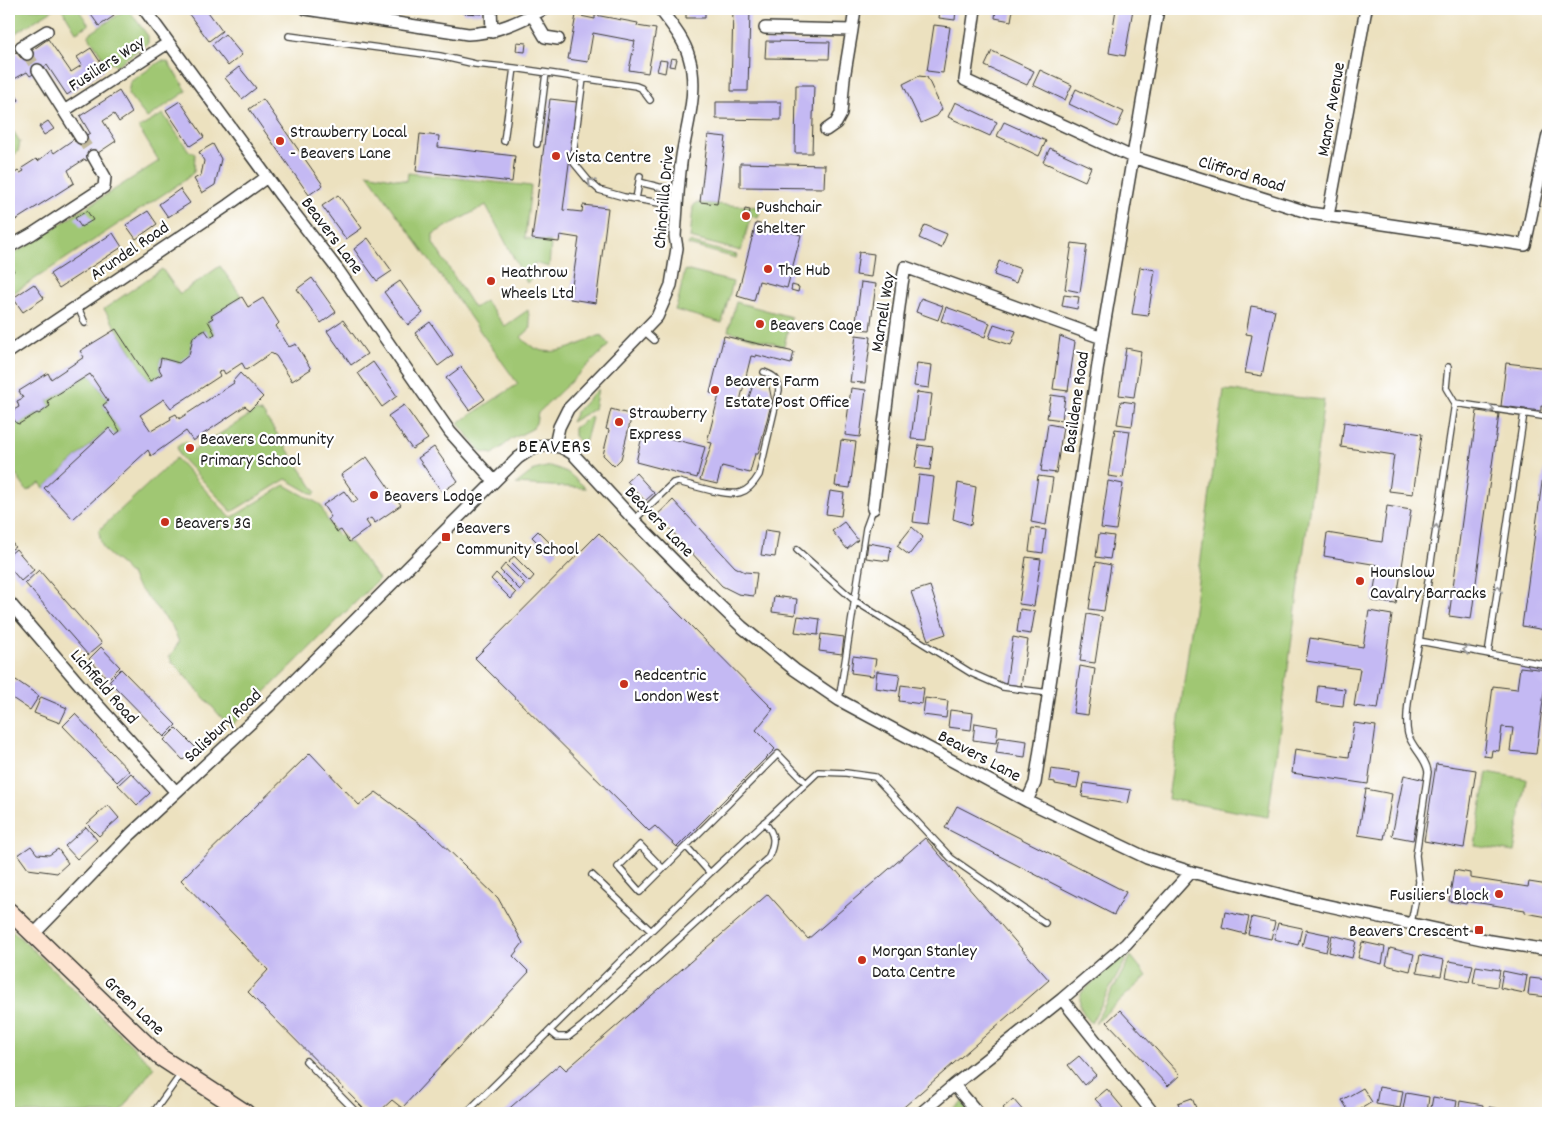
<svg xmlns="http://www.w3.org/2000/svg" width="1557" height="1122" viewBox="0 0 1557 1122" font-family="Dekko,sans-serif">
  <style>
    .green { fill: #a0c773; stroke: #5e7248 }
    .building { fill: #c4b9f3 }
    .lines { fill: none; stroke-linecap: round; stroke-linejoin: round }
    .street-tunnel { stroke: #c2ba9e; stroke-width: 11; stroke-dasharray: 11 5.5; stroke-linecap: butt }
    .lane-casing { stroke: #3b3a34; stroke-width: 8 }
    .street-casing { stroke: #3b3a34; stroke-width: 14 }
    .secondary-casing { stroke: #3b3a34; stroke-width: 19 }
    .lane { stroke: #fff; stroke-width: 5.5 }
    .street { stroke: #fff; stroke-width: 11 }
    .secondary { stroke: #fde4d1; stroke-width: 16 }
    .oneway { stroke: #999 }
    .poi-dot { fill: #c8321e; stroke: #fff; stroke-width: 2 }
    .labels { text-anchor: middle; stroke-width: 4.5; stroke-linejoin: round; paint-order: stroke }
    .street-label { font-size: 18px; fill: #1c1c1c; stroke: #fff }
    .poi-label { font-size: 18px; fill: #1c1c1c; stroke: #fff; text-anchor: start }
    .quarter-label { font-size: 20px; letter-spacing: 1px; fill: #1c1c1c; stroke: #fff }
  </style>
  <rect width="100%" height="100%" fill="#fff"/>
  <filter id="ink" filterUnits="userSpaceOnUse"><feTurbulence type="fractalNoise" baseFrequency=".02" numOctaves="2"/><feDisplacementMap in="SourceGraphic" scale="10" xChannelSelector="R" yChannelSelector="G"/><feConvolveMatrix kernelMatrix="1 2 1 2 8 2 1 2 1" color-interpolation-filters="sRGB"/></filter>
  <filter id="wash" filterUnits="userSpaceOnUse"><feTurbulence type="fractalNoise" baseFrequency=".0096" numOctaves="4" result="noise"/><feDisplacementMap in="SourceGraphic" scale="20" xChannelSelector="R" yChannelSelector="G"/><feGaussianBlur stdDeviation="1.12" result="paint"/><feColorMatrix in="noise" values="0 0 0 0 0 0 0 0 0 0 0 0 0 0 0 0 0 1.4 0 .05"/><feComposite in="paint" operator="in"/></filter>
  <g filter="url(#wash)">
    <rect width="100%" height="100%" fill="#ece1bf"/>
    <path class="green" d="M14 9H54L9 37V12Z
      M62 9H78L89 25 76 32Z
      M127 9H128L148 36V43L117 65 106 62 88 35Z
      M161 61H165L168 62 187 91 147 118 128 94 130 82Z
      M163 114 189 151 195 154 194 172 185 180 9 296V257L159 161 139 128Z
      M9 131 14 132 20 142 18 152 9 158Z
      M367 173 407 181 408 173 531 186 525 238 551 242 549 267 534 263 532 278 527 283 486 205 433 234V243L474 308 485 301 505 326 528 310 531 328 521 337C545 365 573 346 601 335L609 345 538 413 536 423 532 429 512 439 493 454 481 452 458 423 518 384Z
      M696 203 761 207 758 218 751 216 750 210 745 209 743 218 750 219 741 251 690 238 693 207Z
      M689 242 737 255 736 258 688 245Z
      M220 266 242 297 212 316 213 318 208 321 215 334 210 337 204 330 193 337 189 355 179 363 161 358 159 369 162 374 150 381 104 309 162 269 180 294Z
      M685 270 733 282 722 323 675 310 678 301Z
      M736 302 791 317 784 346 728 331Z
      M90 374 108 401 103 405 120 431 115 435 108 428 44 488 40 483 27 491 9 465V431L12 429 10 427 16 423H20L37 413 39 414 50 406 47 401Z
      M598 389 594 409 571 422 576 412Z
      M1224 390 1324 400 1268 817 1168 799Z
      M256 411 263 413 316 492 314 495 286 479 233 511H231L180 456 177 447 186 441 193 451Z
      M591 416 592 418 584 447 574 436V428Z
      M176 458 231 518 285 485 321 505C325 517 330 526 339 536L341 534 347 543 350 542 379 579 230 727 169 658 179 642 172 626 135 583 131 574C126 572 126 570 123 566 120 563 116 561 113 558 102 550 100 543 99 530Z
      M551 466 567 472 586 488 516 484 534 470Z
      M1487 772 1526 779 1514 852 1475 846Z
      M9 927 154 1067 120 1113H9Z
      M1128 953V956L1091 1023C1083 1013 1076 1005 1082 992L1124 954Z
      M1131 956 1147 976 1095 1023Z
      M962 1102 973 1113H949Z"/>
    <g id="blocks">
      <path class="building" d="M87 9H109L114 16 99 26Z
        M185 9H206L222 31 209 41Z
        M463 9H482V14L463 13Z
        M686 9H705V18H686Z
        M733 9 750 10 748 91H731Z
        M940 9H956L955 20 939 18Z
        M996 9H1013L1011 21 995 18Z
        M1116 9H1133L1125 56 1109 53Z
        M576 15 595 19V15L638 23 637 26 656 29 648 73 629 70 635 41 593 33 588 62 568 59Z
        M934 25 950 27 943 73 927 71Z
        M225 34 242 55 228 66 212 45Z
        M48 39 71 72 82 65 77 57 91 48 105 69 67 95 47 65 30 76 27 72 9 82V56L16 52 21 58Z
        M766 41 830 42 829 59 765 58Z
        M517 42 526 43 525 52 516 51Z
        M992 51 1034 71 1027 85 985 66Z
        M671 58 677 59 675 67 669 66Z
        M660 60 667 61 665 73 657 71Z
        M239 67 256 88 242 99 225 78Z
        M1040 70 1072 85 1065 100 1033 85Z
        M919 76 927 77 942 109 937 116 921 123 903 84Z
        M9 84 19 100 9 107Z
        M796 85H814L812 153H795Z
        M1076 89 1124 112 1117 127 1069 104Z
        M119 91 132 113 119 122 114 114 103 121 116 141 86 161 85 159 68 170 74 183 11 223 9 220V177L18 171 20 173 24 171 22 168 36 159 38 161 52 150 54 153 74 139 75 142 90 133 80 116Z
        M263 99 323 185 309 195 249 109Z
        M550 99 577 102 563 210 582 212 583 205 608 208 596 303 570 299 579 238 560 235 559 242 532 239Z
        M180 101 204 137 190 146 166 110Z
        M716 102H781V120L716 119Z
        M955 102 997 122 990 136 948 117Z
        M48 121 54 129 44 135 39 127Z
        M1004 122 1046 141 1039 156 997 136Z
        M420 134 439 136 438 147 515 156 512 182 416 171Z
        M708 135 726 137 717 204 700 202Z
        M213 144 221 159 215 185 202 193 194 179 201 175 204 161 199 152Z
        M1050 148 1091 167 1085 181 1043 162Z
        M740 163 825 165 824 188 740 187Z
        M180 189 190 203 168 217 159 204Z
        M338 195 362 228 346 239 322 206Z
        M745 209 750 210 748 219 743 218Z
        M87 211 93 220 81 227 75 218Z
        M148 211 157 224 136 239 126 225Z
        M756 223 801 235 787 288 759 281 754 301 737 296Z
        M925 225 947 234 941 248 919 238Z
        M113 233 122 247 59 288 50 274Z
        M368 238 392 271 377 281 354 249Z
        M1072 243 1087 245 1080 292 1065 289Z
        M859 252 874 254 871 277 856 275Z
        M999 261 1021 269 1016 283 994 275Z
        M9 264 14 271 9 275Z
        M1140 267 1155 270 1148 316 1132 314Z
        M312 278 336 312 321 323 297 289Z
        M400 281 423 313 408 325 384 292Z
        M861 282 876 284 870 330 855 329Z
        M34 284 44 298 23 312 13 298Z
        M792 285 799 287 798 292 791 290Z
        M1064 295 1079 297 1077 309 1062 306Z
        M242 297 248 307 263 298 279 323 276 326 289 347 296 344 311 369 292 381 276 356 271 353 246 370 242 363 225 374 223 370 218 373 220 376 171 408 164 399 140 415 151 431 171 419 170 417 176 414 179 419 234 383 233 381 240 373 263 397 250 410 245 406 193 441 186 431 151 456 148 450 73 519 44 488 109 428 115 435 120 431 103 405 108 401 90 374 47 401 50 406 39 414 37 413 19 424 16 423 10 412 19 407 17 401 23 398 19 391 48 373 51 379 84 357 80 351 116 329 150 381 162 374 159 369 161 358 179 363 189 355 193 337 205 330 210 337 215 334 208 321 213 318 211 316Z
        M921 298 943 306 938 320 916 312Z
        M1251 306 1275 310 1262 376 1245 373 1252 335 1246 334Z
        M946 307 990 323 985 337 941 321Z
        M343 320 367 354 351 365 327 331Z
        M430 322 453 355 438 366 415 333Z
        M994 324 1016 331 1011 345 989 338Z
        M856 335 871 337 865 383 850 382Z
        M724 336 794 352 791 364 756 355V357L751 356 740 401 747 403 754 382 769 386 772 401 758 454H755L750 473 722 466 717 484 700 480 712 443 707 442 719 395 710 393Z
        M1060 336 1075 342 1068 391 1053 389Z
        M1126 348 1141 351 1134 397 1119 395Z
        M373 362 397 396 382 407 358 373Z
        M917 363 932 365 929 388 914 386Z
        M1506 363 1548 368V407L1541 406V411L1501 406Z
        M461 367 485 399 469 410 446 378Z
        M851 388 866 390 860 437 845 435Z
        M917 392 932 394 926 440 911 439Z
        M1051 395 1065 397 1062 420 1047 418Z
        M1121 401 1135 403 1132 426 1117 424Z
        M404 405 428 439 412 449 388 416Z
        M611 409 632 415 621 459 614 466 603 455 609 430 606 429Z
        M1477 411 1499 414 1471 619 1449 616Z
        M1344 422 1422 434 1413 494 1389 491 1394 455 1341 447Z
        M1048 424 1063 427 1056 473 1041 471Z
        M1115 429 1130 431 1123 478 1108 476Z
        M643 432 705 447 697 478 636 462Z
        M841 440 856 442 850 488 835 486Z
        M919 445 933 447 930 470 915 468Z
        M434 447 458 481 442 492 418 458Z
        M1546 454 1548 455V609L1545 630 1522 626Z
        M367 457 401 505 375 523 371 518 366 521 370 527 349 542 341 530 337 532 328 519 331 517 323 505 344 491 353 503 358 500 341 475Z
        M636 473 654 493 645 501 627 481Z
        M919 475 934 477 928 524 913 522Z
        M1038 476 1053 478 1046 525 1031 522Z
        M1108 481 1123 484 1116 530 1101 528Z
        M958 483 976 487 971 525 953 519Z
        M830 491 844 493 841 516 826 514Z
        M673 500 735 567 745 572 757 573 754 596 738 594 722 586 657 515Z
        M1387 506 1411 510 1396 604 1372 601 1378 565 1324 556 1327 533 1382 542Z
        M844 522 858 540 847 549 832 531Z
        M912 527 923 537 909 555 897 546Z
        M1032 528 1046 530 1043 553 1029 551Z
        M765 530 779 532 775 557 761 555Z
        M538 531 558 551 552 557 532 537Z
        M599 533 773 709 756 730 775 749 677 847 655 826 649 831 475 658Z
        M1099 534 1114 536 1110 559 1096 557Z
        M9 539 15 547 9 551Z
        M868 543 891 547 889 561 866 558Z
        M16 549 34 570 21 581 9 567V555Z
        M514 556 534 576 529 582 509 562Z
        M1026 557 1041 559 1034 606 1019 604Z
        M1096 562 1111 565 1104 611 1089 609Z
        M505 564 525 584 520 590 500 570Z
        M39 570 102 643 88 655 25 583Z
        M496 573 516 593 511 599 491 579Z
        M930 586 946 634 928 640 911 592Z
        M774 596 797 599 795 615 772 612Z
        M1020 609 1035 611 1031 634 1017 632Z
        M1369 611 1392 615 1378 709 1354 706 1360 669 1306 661 1310 638 1363 647Z
        M1087 614 1102 617 1095 663 1080 661Z
        M798 616 820 619 818 635 795 632Z
        M821 634 844 637 842 654 819 651Z
        M1013 637 1028 640 1021 686 1006 684Z
        M101 647 120 667 108 679 89 659Z
        M853 656 876 659 873 676 851 673Z
        M1080 666 1095 669 1088 715 1073 713Z
        M1520 667 1547 670 1536 754 1510 751 1513 728 1502 727 1499 751 1492 750 1491 757 1484 756 1493 686 1517 689Z
        M121 669 176 725 164 737 109 681Z
        M877 671 900 674 897 691 875 688Z
        M16 680 39 696 30 710 9 696V691Z
        M901 685 924 688 922 704 899 701Z
        M1318 686 1345 689 1343 706 1316 703Z
        M41 697 67 708 60 723 34 713Z
        M925 698 948 701 946 718 923 715Z
        M950 710 973 713 971 730 948 727Z
        M75 714 129 771 117 782 63 726Z
        M975 723 998 727 996 743 973 740Z
        M1354 723 1376 726 1368 784 1292 773 1295 749 1349 757Z
        M176 728 196 748 183 760 164 740Z
        M999 737 1027 741 1025 757 996 753Z
        M310 753 359 805 376 792 431 833 498 898 523 943 513 956 529 972 402 1108 392 1100 378 1113H368L248 992 268 970 181 880Z
        M1547 754H1548L1547 830 1543 790Z
        M1436 764 1476 770 1464 848 1424 841Z
        M1051 769 1080 773 1077 788 1055 784V782L1049 781Z
        M131 773 150 793 137 805 118 785Z
        M1404 775 1425 780 1413 840 1392 836Z
        M1084 783 1131 790 1128 804 1082 797Z
        M1366 789 1392 794 1384 839 1358 835Z
        M108 805 119 818 99 836 87 824Z
        M957 806 1126 892 1114 915 945 828Z
        M86 827 97 840 77 859 65 846Z
        M925 838 1049 980 897 1113H504L560 1064 566 1070 768 894 808 939Z
        M31 846 37 854 49 855 58 849 68 863 57 873 28 869 18 855Z
        M1454 870 1470 873V878L1528 887 1529 882 1548 885V917L1525 913V910L1467 901 1466 904 1449 901Z
        M1225 912 1249 917 1245 934 1222 928Z
        M1252 917 1275 922 1271 939 1248 934Z
        M1278 923 1302 928 1298 945 1274 939Z
        M1306 930 1330 935 1326 952 1302 946Z
        M1332 935 1356 941 1352 958 1329 952Z
        M1362 942 1385 947 1382 964 1358 958Z
        M1390 948 1414 954 1410 971 1386 965Z
        M1420 955 1444 960 1441 976 1417 972Z
        M1449 961 1473 965 1469 982 1446 977Z
        M1476 966 1500 970 1497 987 1473 983Z
        M1503 971 1527 976 1524 993 1500 988Z
        M1530 978 1548 980V997L1528 995Z
        M1120 1010 1180 1075 1168 1086 1107 1022Z
        M1079 1056 1096 1075 1084 1085 1068 1065Z
        M1379 1087 1403 1091 1400 1108 1376 1104Z
        M1363 1088 1372 1102 1354 1113H1350L1342 1100Z
        M1107 1089 1123 1108 1117 1113H1108L1095 1099Z
        M1406 1093 1429 1097 1427 1113 1403 1109Z
        M1433 1097 1457 1101 1455 1113H1430Z
        M1192 1098 1198 1113H1182L1178 1103Z
        M1013 1099 1025 1113H1007L1003 1108Z
        M1460 1101 1483 1105 1482 1113H1458Z
        M1489 1107 1513 1111V1113H1488Z"/>
    </g>
  </g>
  <g filter="url(#ink)">
    <use href="#blocks" fill-opacity="0" stroke="#3b3a34" stroke-width="1"/>
    <g class="lines">
      <path class="street-tunnel" d="M27 54 38 70
        M81 138 93 156"/>
      <defs>
        <path id="lane" d="M289 36 440 56 475 64 514 68 636 86 641 88 650 100
          M583 79 573 155 574 163 588 180 599 190 624 197 677 206
          M504 141 514 68
          M537 144 546 73
          M639 182 659 187 679 189
          M636 199 640 176
          M77 305 85 323
          M645 332 654 340
          M1448 367 1446 388 1455 403
          M1548 417 1455 403 1419 641 1548 665
          M634 520 673 483 678 482C690 485 701 488 713 491 736 495 746 497 759 475L779 390C778 379 775 376 764 372
          M797 550 855 601 971 673 1003 687 1049 693
          M1488 654 1524 413
          M839 700 866 528 873 509
          M686 846 778 754 806 783
          M663 869 640 845 618 867 640 892 686 846 710 873
          M592 875 651 931
          M1411 923 1419 882 1416 855 1428 772C1426 757 1412 748 1408 734 1403 714 1415 663 1419 641
          M550 1031 557 1037H568L581 1027 768 858C775 843 776 835 764 822
          M306 1061 357 1113
          M153 1113 181 1074
          M466 1113 710 873 818 772 846 773 875 777 951 858 1045 923"/>
        <path id="street" d="M144 9 281 196 338 270 450 432 494 481
          M306 9 468 34C496 33 520 21 544 9
          M491 9 492 32
          M975 9 965 80 1132 157 1310 213 1525 245 1548 135
          M532 15 545 37 558 39
          M765 28 852 30 855 9
          M27 54 21 47 47 31
          M38 70 64 111
          M826 130 836 123 841 114 844 78 852 30
          M81 138 64 111 168 43
          M1328 216 1366 9
          M9 247 32 234 104 187 105 177 93 156
          M9 352 228 205 267 177
          M555 445 559 427 568 409 657 317 671 285 677 248 675 236C677 209 678 182 682 156 687 124 699 90 689 57 684 39 671 24 660 9
          M873 509 902 284 905 267 1102 338
          M9 602 86 692 176 792
          M1027 801 1035 783 1102 338 1158 9
          M33 935 131 834 269 706 518 458C537 444 553 440 573 454L634 520 697 584 742 627 795 670 839 700 1027 801 1147 858 1191 872 1302 900 1491 941 1548 950
          M1062 999 1153 1113
          M954 1085 978 1113
          M921 1113 954 1085 1062 999 1126 944 1191 872"/>
        <path id="secondary" d="M9 911 160 1057 246 1113"/>
      </defs>
      <use href="#lane" class="lane-casing"/>
      <use href="#street" class="street-casing"/>
      <use href="#secondary" class="secondary-casing"/>
      <use href="#lane" class="lane"/>
      <use href="#street" class="street"/>
      <use href="#secondary" class="secondary"/>
    </g>
    <defs><path id="oneway-chevron" d="M-2-3.5L2.5 0L-2 3.5" fill="none" stroke-width="1.6" stroke-linecap="round" stroke-linejoin="round" transform="scale(1.25)"/></defs>
    <g class="oneway">
      <use href="#oneway-chevron" transform="translate(591 182) rotate(-136)"/>
      <use href="#oneway-chevron" transform="translate(1491 409) rotate(8)"/>
      <use href="#oneway-chevron" transform="translate(1436 528) rotate(-81)"/>
      <use href="#oneway-chevron" transform="translate(1498 589) rotate(-82)"/>
      <use href="#oneway-chevron" transform="translate(1466 650) rotate(-169)"/>
    </g>
  </g>
  <g class="poi-dot">
    <circle cx="280" cy="141" r="5"/>
    <circle cx="556" cy="156" r="5"/>
    <circle cx="746" cy="216" r="5"/>
    <circle cx="768" cy="269" r="5"/>
    <circle cx="491" cy="281" r="5"/>
    <circle cx="760" cy="324" r="5"/>
    <circle cx="715" cy="390" r="5"/>
    <circle cx="619" cy="422" r="5"/>
    <circle cx="190" cy="448" r="5"/>
    <circle cx="374" cy="495" r="5"/>
    <circle cx="165" cy="522" r="5"/>
    <rect x="441" y="532" width="10" height="10" rx="2.5"/>
    <circle cx="1360" cy="581" r="5"/>
    <circle cx="624" cy="684" r="5"/>
    <circle cx="1499" cy="894" r="5"/>
    <rect x="1474" y="925" width="10" height="10" rx="2.5"/>
    <circle cx="862" cy="960" r="5"/>
  </g>
  <g class="labels">
    <g class="street-label">
      <text transform="translate(106 63) rotate(-33)" y="6">Fusiliers Way</text>
      <text transform="translate(1330 109) rotate(-80)" y="6">Manor Avenue</text>
      <text transform="translate(1242 173) rotate(17)" y="6">Clifford Road</text>
      <text transform="translate(663 197) rotate(-85)" y="6">Chinchilla Drive</text>
      <text transform="translate(333 235) rotate(53)" y="6">Beavers Lane</text>
      <text transform="translate(129 250) rotate(-34)" y="6">Arundel Road</text>
      <text transform="translate(882 312) rotate(-81)" y="6">Marnell Way</text>
      <text transform="translate(1075 402) rotate(-82)" y="6">Basildene Road</text>
      <text transform="translate(660 521) rotate(46)" y="6">Beavers Lane</text>
      <text transform="translate(105 686) rotate(49)" y="6">Lichfield Road</text>
      <text transform="translate(222 725) rotate(-43)" y="6">Salisbury Road</text>
      <text transform="translate(980 755) rotate(28)" y="6">Beavers Lane</text>
      <text transform="translate(135 1005) rotate(44)" y="6">Green Lane</text>
    </g>
    <g class="poi-label">
      <text x="290" y="137">Strawberry Local<tspan x="290" dy="21">- Beavers Lane</tspan></text>
      <text x="566" y="162">Vista Centre</text>
      <text x="756" y="212">Pushchair<tspan x="756" dy="21">shelter</tspan></text>
      <text x="778" y="275">The Hub</text>
      <text x="501" y="277">Heathrow<tspan x="501" dy="21">Wheels Ltd</tspan></text>
      <text x="770" y="330">Beavers Cage</text>
      <text x="725" y="386">Beavers Farm<tspan x="725" dy="21">Estate Post Office</tspan></text>
      <text x="629" y="418">Strawberry<tspan x="629" dy="21">Express</tspan></text>
      <text x="200" y="444">Beavers Community<tspan x="200" dy="21">Primary School</tspan></text>
      <text x="384" y="501">Beavers Lodge</text>
      <text x="175" y="528">Beavers 3G</text>
      <text x="456" y="533">Beavers<tspan x="456" dy="21">Community School</tspan></text>
      <text x="1370" y="577">Hounslow<tspan x="1370" dy="21">Cavalry Barracks</tspan></text>
      <text x="634" y="680">Redcentric<tspan x="634" dy="21">London West</tspan></text>
      <text x="1489" y="900" text-anchor="end">Fusiliers' Block</text>
      <text x="1469" y="936" text-anchor="end">Beavers Crescent</text>
      <text x="872" y="956">Morgan Stanley<tspan x="872" dy="21">Data Centre</tspan></text>
    </g>
    <g class="quarter-label">
      <text x="555" y="452">BEAVERS</text>
    </g>
  </g>
  <rect width="1557" height="1122" fill="none" stroke="#fff" stroke-width="30"/>
</svg>
